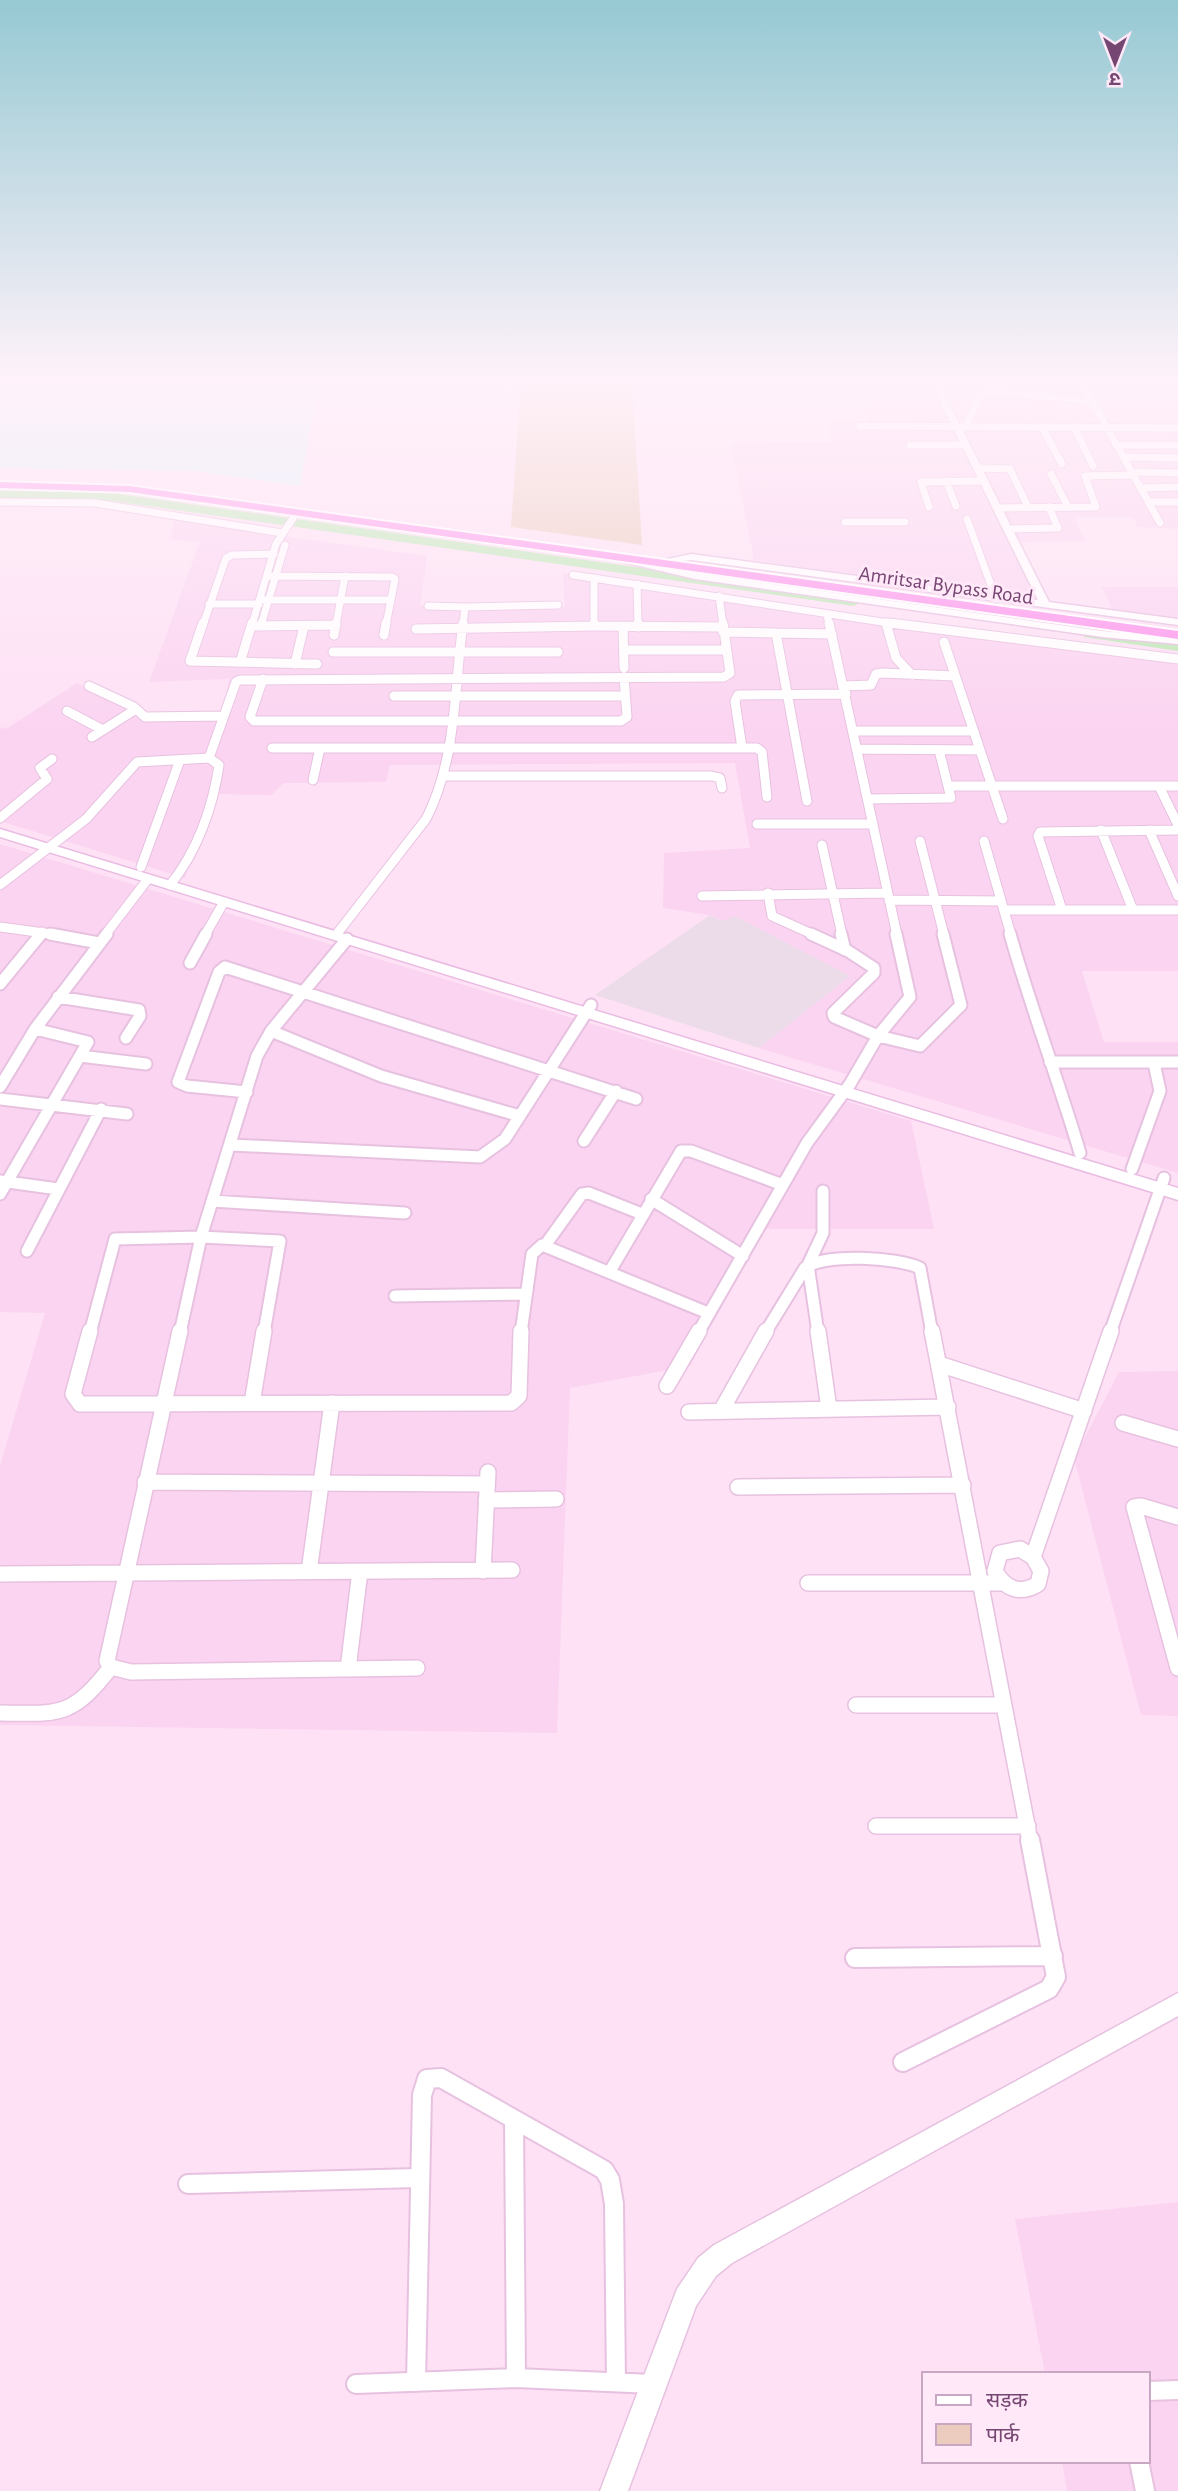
<svg xmlns="http://www.w3.org/2000/svg" width="1178" height="2491" viewBox="0 0 1178 2491" font-family="'Alegreya Sans','Noto Sans Devanagari',sans-serif">
  <style>
    .residential { fill: #fbd4f1 }
    .industrial { fill: #ecdce9 }
    .education { fill: #ddf0fa }
    .green { fill: #ecccbe }
    .lines { fill: none; stroke-linecap: round; stroke-linejoin: round }
    .river { fill: #bce8b4; fill-rule: evenodd }
    .minor-far4-casing { stroke: #e7c1e0; stroke-width: 9 }
    .minor-far3-casing { stroke: #e7c1e0; stroke-width: 11 }
    .minor-far2-casing { stroke: #e7c1e0; stroke-width: 15 }
    .minor-far1-casing { stroke: #e7c1e0; stroke-width: 18 }
    .minor-casing { stroke: #e7c1e0; stroke-width: 22 }
    .tertiary-casing { stroke: #e7c1e0; stroke-width: 3 }
    .secondary-casing { stroke: #eabbe2; stroke-width: 3 }
    .trunk-casing { stroke: #fff; stroke-width: 4 }
    .minor-far4 { stroke: #fff; stroke-width: 7 }
    .minor-far3 { stroke: #fff; stroke-width: 9 }
    .minor-far2 { stroke: #fff; stroke-width: 11 }
    .minor-far1 { stroke: #fff; stroke-width: 15 }
    .minor { stroke: #fff; stroke-width: 18 }
    .tertiary { fill: #fff; fill-rule: evenodd }
    .secondary { fill: #fff; fill-rule: evenodd }
    .trunk { fill: #fc94ec; fill-rule: evenodd }
    .labels { text-anchor: middle; stroke-width: 6; stroke-linejoin: round; paint-order: stroke }
    .far-street-label { font-size: 21px; fill: #764673; stroke: #ffe8f8 }
  </style>
  <rect width="100%" height="100%" fill="#fee1f5"/>
  <path class="residential" d="M869 381H1178V529L1137 527 1133 517H1074L1085 541 1011 542 1040 602 754 560 731 443 833 442 827 423 869 422Z
    M174 521 427 556 420 605 565 607 563 573 1178 662V971H1082L1104 1042H1178V1173L759 1048 850 976 710 915 663 908 664 853 750 848 735 763 390 765 386 782 283 783 272 795 214 794 185 878 0 821V727L6 729 77 683 143 718H221L229 679 149 682 200 542 170 539Z
    M1102 587H1178V619L1114 613Z
    M0 844 911 1121 934 1229H762L690 1366 570 1388 557 1733 0 1725V1466L45 1313 0 1312Z
    M1178 1371V1716L1141 1715 1074 1458 1119 1372Z
    M1178 2202V2491H1067L1062 2461H1148V2374H1045L1015 2219Z"/>
  <path class="industrial" d="M710 915 722 921 735 916 850 976 759 1048 595 995Z"/>
  <path class="education" d="M0 381H319L300 486 195 471 0 468Z"/>
  <path class="green" d="M521 381H632L642 545 511 527Z"/>
  <g class="lines">
    <path class="river" d="M0 491 105 492 854 598 861 602 854 606 105 500 0 499Z
      M1089 630 1178 643V651L1084 637V631Z"/>
    <defs>
      <path id="minor-far4" d="M1081 381 1160 523
        M988 391 1093 401
        M860 426 1178 428
        M965 427 979 400 997 381
        M1042 427 1062 464
        M1074 427 1093 466
        M910 445H966
        M1116 445H1178
        M1123 457 1178 458
        M979 468 1010 469 1028 507
        M1131 472 1178 473
        M1051 474 1068 507
        M946 481 956 506
        M1140 488 1178 487
        M0 502 95 503 282 533
        M1148 502H1178
        M929 507 921 482 984 481
        M997 508 1096 507 1085 476 1133 475
        M967 519 996 599
        M845 522H905
        M1009 529 1058 528 1049 507
        M573 575 902 625
        M268 576 392 577 395 579 386 625
        M594 578V625
        M637 584 638 625
        M719 596 723 625
        M261 600H391
        M209 604H259
        M428 606 466 607
        M827 614 829 625
        M886 622 887 625
        M203 625 226 558 232 555 274 554
        M252 625 276 544 297 512
        M261 625 285 545
        M336 625 345 576
        M463 625 465 607 558 605"/>
      <path id="minor-far3" d="M203 623 190 661 317 664
        M594 623V626L722 627
        M638 623V627
        M829 623 897 935
        M886 623 896 658 912 675
        M890 623 1178 659
        M256 626 336 625
        M261 626 262 623
        M623 627 624 668
        M416 629 593 626
        M723 632 832 634
        M776 633 807 801
        M334 635 336 623
        M384 635 386 623
        M944 642 1003 819
        M624 650H726
        M333 652H558
        M240 663 252 623
        M295 664 304 626
        M263 679 250 717 254 721H621L627 717 624 677
        M89 686 134 707 145 717 224 716
        M844 686 871 685 876 674 882 673 955 676
        M394 696H625
        M67 711 103 730
        M854 731H974
        M92 737 136 709
        M272 748H757L762 752 767 797
        M742 748 735 701 738 695 846 694
        M857 749 980 750
        M444 776H712L720 778 722 788
        M313 780 320 748
        M950 786H1178
        M1159 786 1178 825
        M868 799 951 798 939 750
        M0 818 47 779 40 768 52 759
        M757 824H873
        M1101 830 1133 910
        M1149 830 1178 896
        M920 841 944 935
        M984 841 1011 935
        M822 845 842 935
        M141 867 180 760
        M0 885 86 819 137 762 209 758 236 682 240 680 724 677 730 673 723 623
        M170 885C197 852 213 807 219 765L209 758
        M768 893 772 916 814 935
        M702 896 887 893
        M889 900 1001 901
        M1004 910H1178
        M1062 910 1038 836 1040 832 1178 830
        M0 927 59 935
        M39 935 42 932
        M105 935 148 879
        M205 935 224 902
        M336 935 426 819C457 759 454 689 463 623"/>
      <path id="minor-far2" d="M50 934 99 943
        M811 934 848 951 874 968V973L833 1013 834 1017 878 1036 920 1046 961 1005 943 934
        M841 934 845 950
        M1010 934C1031 1008 1058 1079 1080 1153
        M190 963 206 934
        M0 984 41 934
        M58 997 139 1010 140 1016 126 1038
        M271 1031 381 1076 520 1116
        M80 1056 146 1064
        M1050 1062H1178
        M0 1087 35 1029 107 934
        M247 1092 187 1086 178 1082 219 972 225 967 636 1099
        M0 1099 127 1114
        M584 1141 616 1091
        M232 1145 480 1157 505 1139 591 1005
        M1132 1169 1160 1091 1154 1063
        M0 1181 58 1189
        M0 1194 88 1042 35 1029
        M651 1199 743 1256
        M212 1201 405 1213
        M546 1244 582 1194 589 1193 642 1214
        M27 1251 101 1109
        M610 1271 681 1151H691L783 1185
        M395 1296 526 1294
        M90 1333 115 1239 201 1237 280 1241 264 1333
        M180 1333 201 1237 257 1056 271 1031 347 939
        M521 1333 532 1254 542 1245 708 1313
        M698 1333 807 1143 850 1084 878 1036 910 997 896 934
        M765 1333 805 1268C825 1253 897 1257 920 1268L932 1333
        M818 1333 808 1265 823 1233V1191
        M1110 1333 1164 1178"/>
      <path id="minor-far1" d="M90 1331 73 1394 80 1404 511 1403 519 1396 521 1331
        M180 1331 107 1661 111 1667 131 1672 417 1668
        M818 1331 829 1409
        M932 1331 1030 1841
        M939 1364 1084 1411
        M667 1386 699 1331
        M252 1403 264 1331
        M721 1411 766 1331
        M689 1412 948 1407
        M1123 1423 1178 1439
        M145 1482 487 1484
        M738 1487 963 1485
        M486 1500 556 1499
        M1178 1517 1141 1506 1134 1507 1178 1668
        M1020 1549 1033 1557 1041 1571 1038 1584C1020 1595 1005 1589 995 1571L1000 1553Z
        M1033 1557 1111 1331
        M483 1571 488 1472
        M309 1572 332 1403
        M2 1574 512 1570
        M808 1583H1003
        M348 1669 360 1571
        M856 1705H1004
        M0 1713C61 1714 72 1717 111 1667
        M876 1826H1028"/>
      <path id="minor" d="M855 1958 1053 1956
        M903 2062 1049 1989 1056 1977 1030 1840
        M514 2120 516 2378
        M188 2184 418 2178
        M416 2382 422 2095 427 2079 441 2078 604 2170 610 2180 614 2204 616 2382
        M356 2384 516 2378 653 2384
        M1148 2391 1178 2390
        M1139 2461 1145 2491"/>
      <path id="tertiary" d="M930 381H938L1049 602 1178 619V625L691 560 673 562 668 559 691 554 1038 600Z
        M617 555 695 573 1102 631 1178 638V644L1102 637 695 579 614 560V556Z
        M1178 1993V2016L732 2263 716 2276 696 2306 628 2491H600L677 2289 698 2258 714 2245Z"/>
      <path id="secondary" d="M0 829 1178 1188V1200L0 837Z"/>
      <path id="trunk" d="M0 482 129 486 1178 631V639L129 492 0 488Z"/>
    </defs>
    <use href="#minor-far4" class="minor-far4-casing"/>
    <use href="#minor-far3" class="minor-far3-casing"/>
    <use href="#minor-far2" class="minor-far2-casing"/>
    <use href="#minor-far1" class="minor-far1-casing"/>
    <use href="#minor" class="minor-casing"/>
    <use href="#tertiary" class="tertiary-casing"/>
    <use href="#secondary" class="secondary-casing"/>
    <use href="#trunk" class="trunk-casing"/>
    <use href="#minor-far4" class="minor-far4"/>
    <use href="#minor-far3" class="minor-far3"/>
    <use href="#minor-far2" class="minor-far2"/>
    <use href="#minor-far1" class="minor-far1"/>
    <use href="#minor" class="minor"/>
    <use href="#tertiary" class="tertiary"/>
    <use href="#secondary" class="secondary"/>
    <use href="#trunk" class="trunk"/>
  </g>
  <linearGradient id="sky" x2="0" y2="1"><stop stop-color="#96c9d3"/><stop offset="0.52" stop-color="#fff2fa"/><stop offset="1" stop-color="#fff2fa" stop-opacity="0"/></linearGradient>
  <rect width="1178" height="730" fill="url(#sky)"/>
  <g class="labels">
    <g class="far-street-label">
      <text transform="translate(946 585) rotate(8)" y="7">Amritsar Bypass Road</text>
    </g>
  </g>
  <rect x="922" y="2372" width="228" height="91" fill="#ffe8f8" stroke="#c8a7c3" stroke-width="2"/>
  <rect x="936" y="2395" width="35" height="10" fill="#ffffff" stroke="#c8a7c3" stroke-width="2"/>
  <text x="986" y="2407" font-size="21" fill="#764673">सड़क</text>
  <rect x="936" y="2424" width="35" height="21" fill="#ecccbe" stroke="#c8a7c3" stroke-width="2"/>
  <text x="986" y="2442" font-size="21" fill="#764673">पार्क</text>
  <g transform="translate(1115 63) rotate(180)" stroke="#ffe8f8" stroke-width="5" paint-order="stroke">
  <path d="M0-5L12 26L0 18L-12 26Z" fill="#764673"/>
  <text y="-10" font-size="19" font-weight="bold" text-anchor="middle" fill="#764673">उ</text>
  </g>
</svg>
